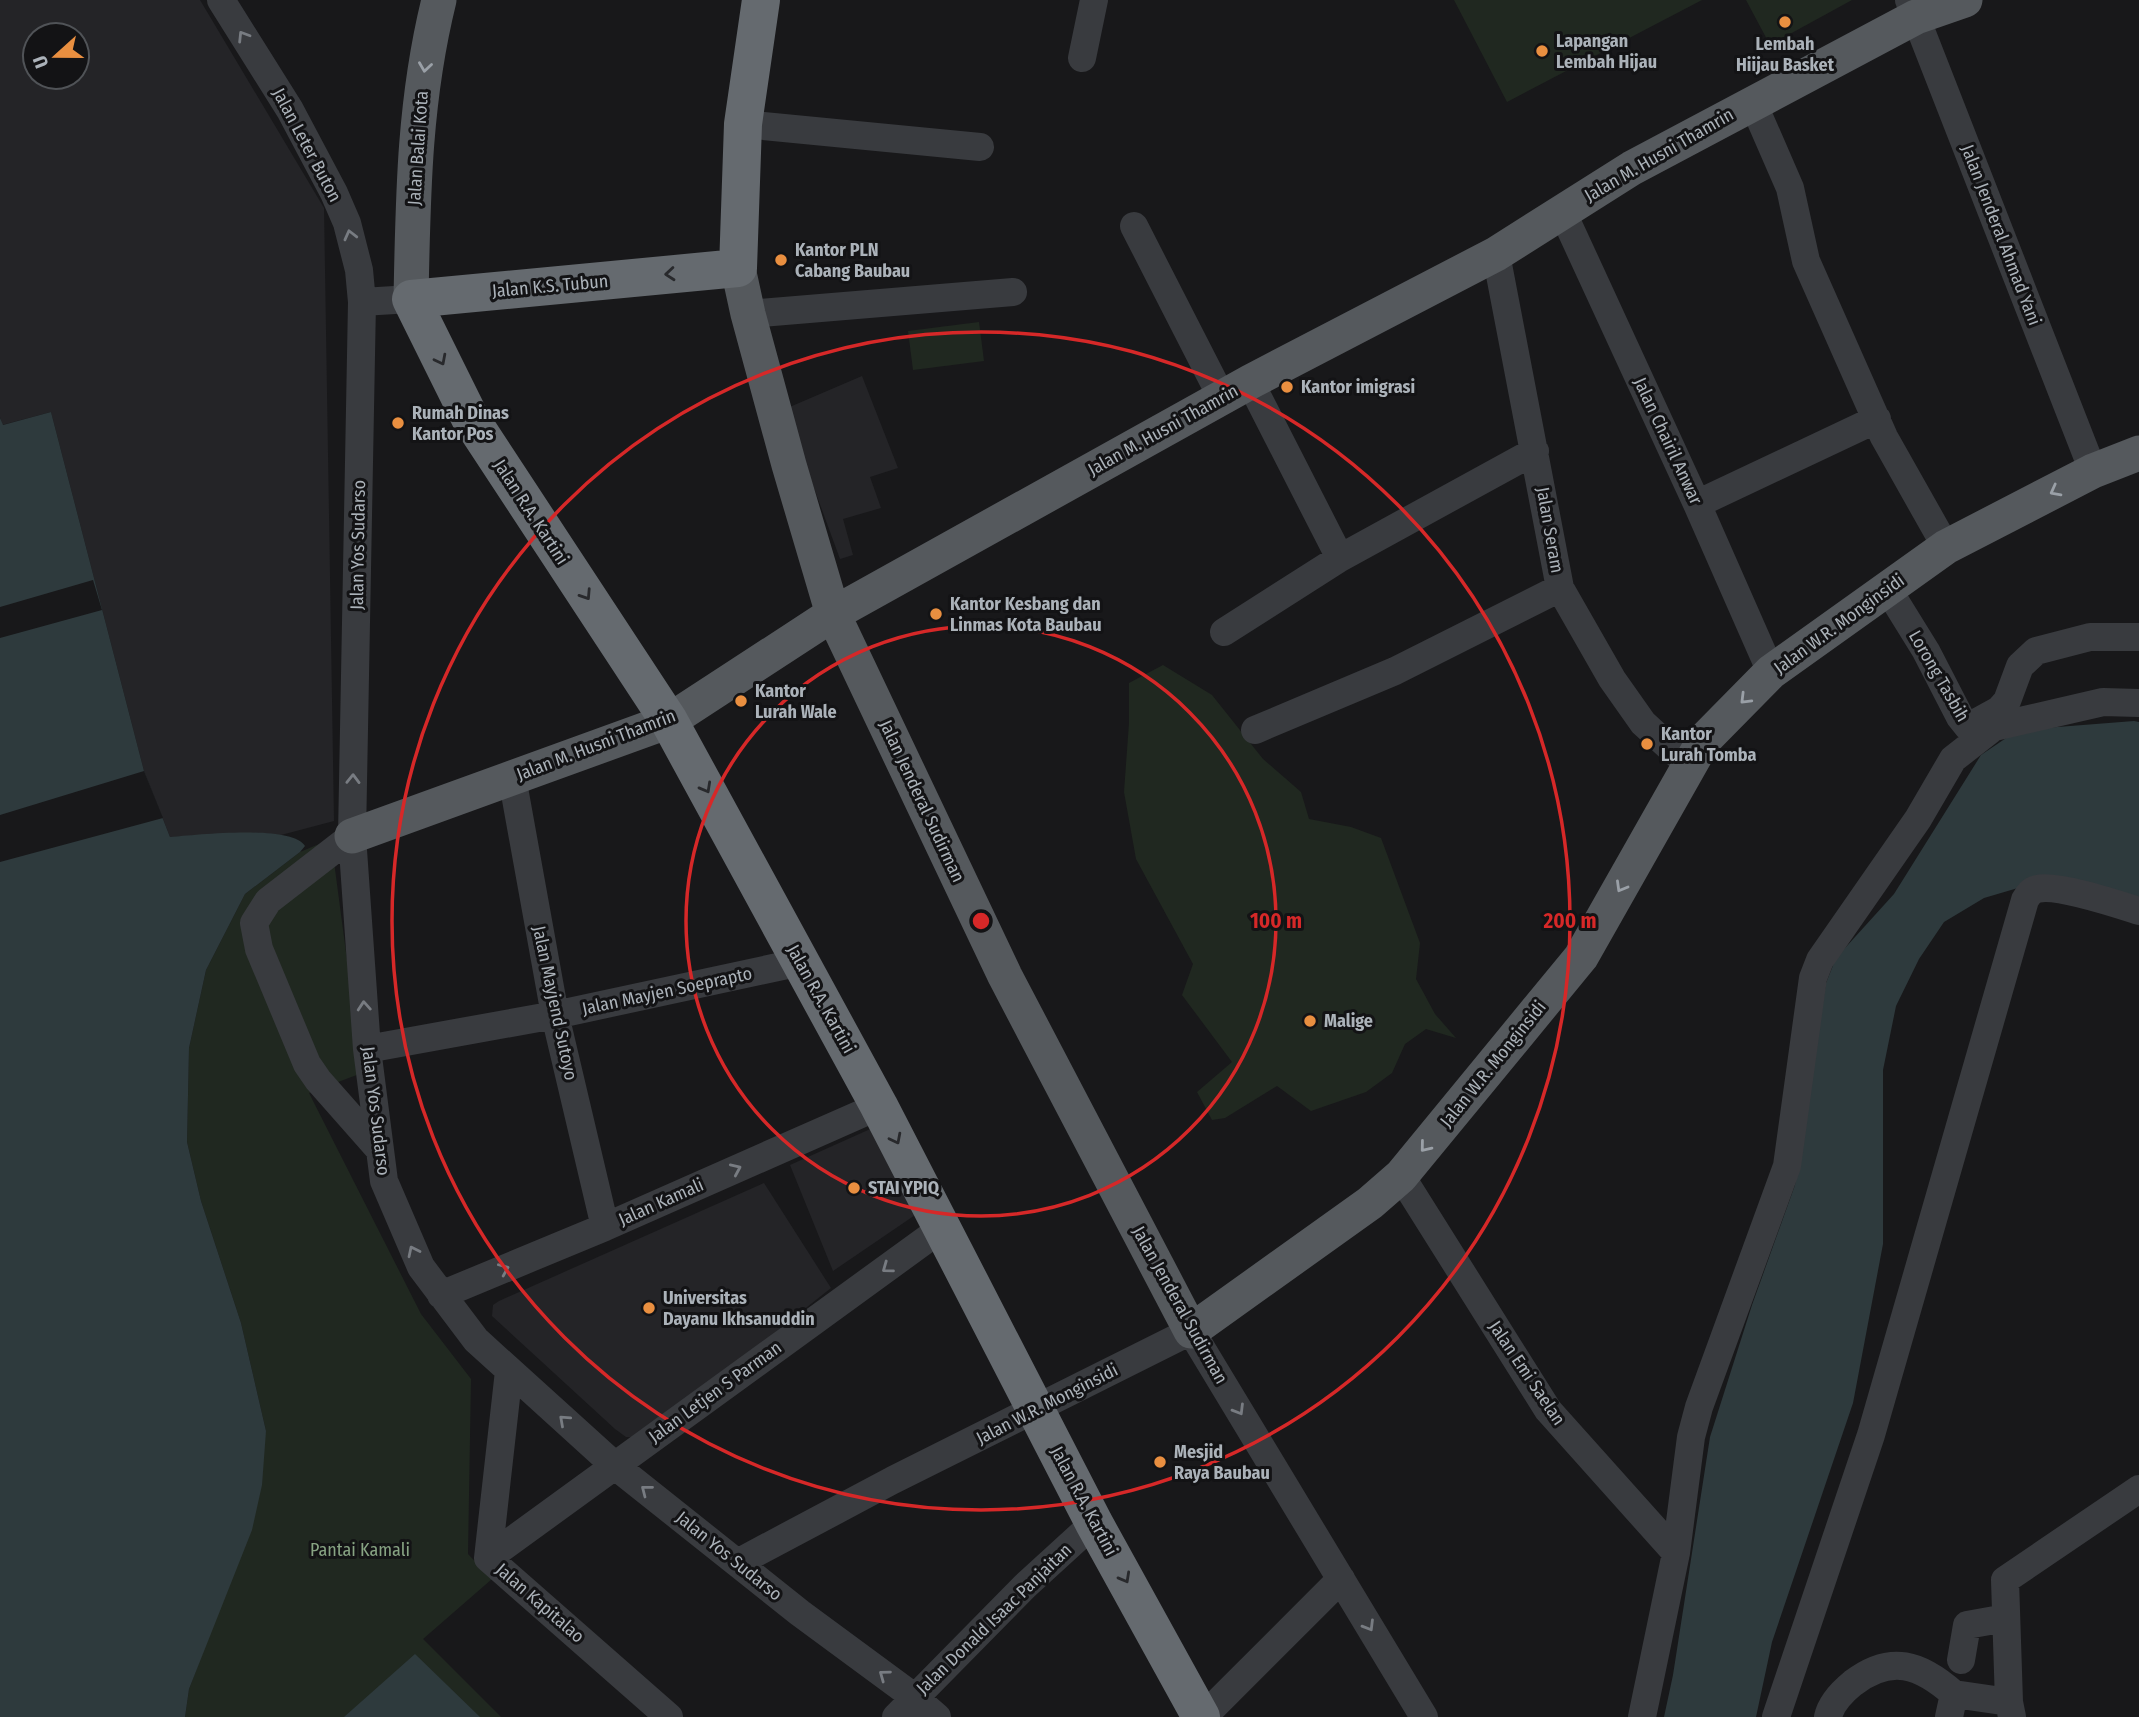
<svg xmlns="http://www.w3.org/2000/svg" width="2139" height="1717" viewBox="0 0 2139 1717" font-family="'Fira Sans Condensed',sans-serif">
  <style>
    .built { fill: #242427; fill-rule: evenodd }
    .green { fill: #202820 }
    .water { fill: #2e3a3d }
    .pier { fill: #18181a }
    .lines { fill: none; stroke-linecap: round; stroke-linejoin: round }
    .minor { stroke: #393b3f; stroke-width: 28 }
    .major { stroke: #55595d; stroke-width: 35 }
    .highway { stroke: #656a6f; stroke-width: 38 }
    .oneway { stroke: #787c82 }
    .oneway2 { stroke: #9aa0a7 }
    .oneway3 { stroke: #28292c }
    .ring { fill: none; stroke: #d62828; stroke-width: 3.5 }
    .poi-dot { fill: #e98f40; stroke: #131315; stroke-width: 2.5 }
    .labels { text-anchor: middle; stroke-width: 6; stroke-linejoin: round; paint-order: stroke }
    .poi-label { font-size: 18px; font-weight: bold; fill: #abb2b9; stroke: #131315; text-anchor: start }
    .street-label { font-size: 18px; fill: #abb2b9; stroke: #131315 }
    .park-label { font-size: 18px; fill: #87a383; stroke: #131315 }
    .centre { fill: #d62828; stroke: #131315; stroke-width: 3.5 }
    .ring-label { font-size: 21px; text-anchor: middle; font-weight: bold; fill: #d62828; stroke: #131315; stroke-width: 6; stroke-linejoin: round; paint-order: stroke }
  </style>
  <rect width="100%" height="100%" fill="#18181a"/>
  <path class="built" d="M0 0H200L324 208 334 821 281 835 253 833 170 837 144 771 51 412 2 425 0 417ZM35 35H77V77H35Z
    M862 376 898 468 870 477 881 508 843 519 853 555 840 559 785 409Z
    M877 1126 921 1211 833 1271 790 1165Z
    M764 1183 831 1288 666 1419 635 1437H626L615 1429 492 1316 493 1305 499 1301Z"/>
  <path class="green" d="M1454 0H1702L1507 102Z
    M1746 0H1852L1770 45Z
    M979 322 984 361 913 370 908 331Z
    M1163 665 1212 695 1263 759 1301 792 1309 819 1351 827 1381 838 1420 943 1416 979 1435 1014 1456 1038 1426 1029 1405 1044 1392 1073 1366 1092 1311 1111 1277 1086 1225 1118 1212 1120 1197 1092 1232 1062 1182 995 1193 964 1136 859 1124 792 1129 723V683Z
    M331 839 362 1073 309 1093 421 1314 471 1379 468 1554 492 1579 423 1639 501 1717H185L189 1689 202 1655 266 1431 241 1323 201 1201 187 1142 189 1048 206 970 245 894 300 852Z"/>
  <path class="water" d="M51 412 144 771 170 837C195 835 292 824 305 846L300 852 245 894 206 970 189 1048 187 1142 201 1201 241 1323 266 1431 262 1485 252 1530 189 1689 185 1717H0V418L3 425Z
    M2134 721 2139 722V897L2045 880 1984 898 1944 922 1919 959 1896 1006 1883 1070V1244L1853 1403 1772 1642 1756 1717H1664L1673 1675 1710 1437 1752 1305 1795 1185 1826 983 1836 958 1894 894 1981 755 2018 730Z
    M415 1654 480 1717H344Z"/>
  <path class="pier" d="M93 580 102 610 0 638V607Z
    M144 771 163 818 0 862V815Z"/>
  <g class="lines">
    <path class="minor" d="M221 0 290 110 334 193 347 223 359 270 362 302 352 836 367 1049 384 1181 421 1267 476 1340 614 1465 800 1613 914 1697 937 1717
      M1909 0 2093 471
      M1082 58 1094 0
      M1753 103 1790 188 1806 261 1884 437 1946 547
      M743 124 980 147
      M1562 211 1697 504 1771 672
      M1134 226 1222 398
      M1496 254 1560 588 1612 679 1643 723 1690 766
      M362 302 411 299
      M748 314 1013 292
      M1250 382 1340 558
      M1697 504 1877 419
      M1887 588 1926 651 1960 717 1968 727 1999 710 2007 701 2020 666 2036 651 2090 637H2139
      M1224 632 1340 558 1535 451
      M1255 730 1395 671 1560 588
      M512 777 555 1015 605 1227
      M352 836 268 901 254 923 259 949 307 1064 318 1080 378 1148
      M367 1049 555 1015 801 962
      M1401 1176 1548 1410 1676 1553
      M441 1295 605 1227 879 1106
      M509 1371 488 1558 669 1717
      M488 1558 942 1228
      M739 1562 893 1480 1191 1331 1424 1717
      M1961 1660 1967 1625 2006 1618
      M896 1717 1025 1586 1094 1523
      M1203 1717 1341 1579
      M1642 1717 1676 1553 1691 1437 1699 1407 1787 1166 1813 978 1820 960 1918 819 1953 759 1994 727 2103 702 2139 703
      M1776 1717 1871 1435 2025 900C2028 895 2030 891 2037 889 2057 884 2117 904 2139 911
      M1828 1717C1831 1703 1842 1692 1853 1683 1891 1654 1920 1664 1954 1694
      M1949 1717 1954 1694 2009 1702
      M2012 1717 2009 1702 2005 1580 2139 1489"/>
    <path class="major" d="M738 268 748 314 789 465 833 614 1005 976 1191 1331 1370 1203 1401 1176 1581 957 1704 740 1771 672 1946 547 2093 471 2139 453
      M411 299C413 195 414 101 439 0
      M352 836 669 721 833 614 1250 382 1496 254 1632 168 1916 17 1965 0"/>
    <path class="highway" d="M761 0 743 124 738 268 411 299 470 418 669 721 879 1106 1094 1523 1201 1717"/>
  </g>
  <defs><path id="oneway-chevron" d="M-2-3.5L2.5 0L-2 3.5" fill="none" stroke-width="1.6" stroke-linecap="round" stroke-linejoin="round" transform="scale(1.75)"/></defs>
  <g class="oneway">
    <use href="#oneway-chevron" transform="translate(243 36) rotate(-122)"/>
    <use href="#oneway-chevron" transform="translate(350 235) rotate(-104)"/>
    <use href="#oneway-chevron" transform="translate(353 779) rotate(-89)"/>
    <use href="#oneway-chevron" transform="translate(364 1006) rotate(-94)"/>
    <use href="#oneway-chevron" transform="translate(736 1169) rotate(-24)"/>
    <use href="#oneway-chevron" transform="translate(413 1251) rotate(-116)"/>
    <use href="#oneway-chevron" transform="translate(887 1268) rotate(144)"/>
    <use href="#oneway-chevron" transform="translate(504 1269) rotate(-23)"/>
    <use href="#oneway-chevron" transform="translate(1239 1410) rotate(59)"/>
    <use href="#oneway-chevron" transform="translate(564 1420) rotate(-138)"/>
    <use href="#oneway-chevron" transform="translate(646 1490) rotate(-142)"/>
    <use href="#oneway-chevron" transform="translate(1369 1626) rotate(59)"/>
    <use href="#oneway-chevron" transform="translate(884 1675) rotate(-144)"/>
  </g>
  <g class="oneway2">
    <use href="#oneway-chevron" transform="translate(425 67) rotate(98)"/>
    <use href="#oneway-chevron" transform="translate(2055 491) rotate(152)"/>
    <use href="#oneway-chevron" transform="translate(1745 699) rotate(135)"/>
    <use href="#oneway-chevron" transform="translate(1621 887) rotate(120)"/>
    <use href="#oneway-chevron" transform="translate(1425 1147) rotate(129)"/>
  </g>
  <g class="oneway3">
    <use href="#oneway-chevron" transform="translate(670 274) rotate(175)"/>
    <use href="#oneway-chevron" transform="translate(441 360) rotate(63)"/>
    <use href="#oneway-chevron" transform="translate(586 595) rotate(57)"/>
    <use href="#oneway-chevron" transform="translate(706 788) rotate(61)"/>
    <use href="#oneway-chevron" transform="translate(896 1139) rotate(63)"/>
    <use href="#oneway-chevron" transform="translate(1125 1578) rotate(61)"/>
  </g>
  <g class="ring">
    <circle cx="981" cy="921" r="295"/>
    <circle cx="981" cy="921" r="589"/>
  </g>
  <g class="poi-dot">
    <circle cx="1785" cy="22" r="7"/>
    <circle cx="1542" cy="51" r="7"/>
    <circle cx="781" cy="260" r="7"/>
    <circle cx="1287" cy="387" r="7"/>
    <circle cx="398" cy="423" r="7"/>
    <circle cx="936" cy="614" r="7"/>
    <circle cx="741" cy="701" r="7"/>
    <circle cx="1647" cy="744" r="7"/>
    <circle cx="1310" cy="1021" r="7"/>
    <circle cx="854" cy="1188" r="7"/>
    <circle cx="649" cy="1308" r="7"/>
    <circle cx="1160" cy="1462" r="7"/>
  </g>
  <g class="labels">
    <g class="poi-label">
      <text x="1556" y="47">Lapangan<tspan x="1556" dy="21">Lembah Hijau</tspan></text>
      <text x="1785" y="50" text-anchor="middle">Lembah<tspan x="1785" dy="21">Hiijau Basket</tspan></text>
      <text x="795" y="256">Kantor PLN<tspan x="795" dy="21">Cabang Baubau</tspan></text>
      <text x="1301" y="393">Kantor imigrasi</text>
      <text x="412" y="419">Rumah Dinas<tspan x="412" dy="21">Kantor Pos</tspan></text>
      <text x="950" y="610">Kantor Kesbang dan<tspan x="950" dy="21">Linmas Kota Baubau</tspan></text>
      <text x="755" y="697">Kantor<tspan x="755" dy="21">Lurah Wale</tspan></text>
      <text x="1661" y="740">Kantor<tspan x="1661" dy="21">Lurah Tomba</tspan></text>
      <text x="1324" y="1027">Malige</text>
      <text x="868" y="1194">STAI YPIQ</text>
      <text x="663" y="1304">Universitas<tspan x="663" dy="21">Dayanu Ikhsanuddin</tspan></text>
      <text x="1174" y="1458">Mesjid<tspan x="1174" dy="21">Raya Baubau</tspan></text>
    </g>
    <g class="street-label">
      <text transform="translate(307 145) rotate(62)" y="6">Jalan Leter Buton</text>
      <text transform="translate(418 148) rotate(-86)" y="6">Jalan Balai Kota</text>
      <text transform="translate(1659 155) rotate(-30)" y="6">Jalan M. Husni Thamrin</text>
      <text transform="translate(2001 235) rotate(69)" y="6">Jalan Jenderal Ahmad Yani</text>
      <text transform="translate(550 286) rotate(-5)" y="6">Jalan K.S. Tubun</text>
      <text transform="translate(1163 430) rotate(-29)" y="6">Jalan M. Husni Thamrin</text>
      <text transform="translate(1668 441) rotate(65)" y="6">Jalan Chairil Anwar</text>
      <text transform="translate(531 512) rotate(57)" y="6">Jalan R.A. Kartini</text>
      <text transform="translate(1550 530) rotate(80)" y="6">Jalan Seram</text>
      <text transform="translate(358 545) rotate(-89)" y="6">Jalan Yos Sudarso</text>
      <text transform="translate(1839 624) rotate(-36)" y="6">Jalan W.R. Monginsidi</text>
      <text transform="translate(1939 676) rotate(60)" y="6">Lorong Tasbih</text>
      <text transform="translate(596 745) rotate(-21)" y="6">Jalan M. Husni Thamrin</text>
      <text transform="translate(922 801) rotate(65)" y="6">Jalan Jenderal Sudirman</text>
      <text transform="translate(667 991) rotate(-12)" y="6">Jalan Mayjen Soeprapto</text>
      <text transform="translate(821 999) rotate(61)" y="6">Jalan R.A. Kartini</text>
      <text transform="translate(555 1003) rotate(78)" y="6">Jalan Mayjend Sutoyo</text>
      <text transform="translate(1493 1064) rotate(-51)" y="6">Jalan W.R. Monginsidi</text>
      <text transform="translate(376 1111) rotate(83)" y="6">Jalan Yos Sudarso</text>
      <text transform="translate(661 1202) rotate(-24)" y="6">Jalan Kamali</text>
      <text transform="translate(1180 1305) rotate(61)" y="6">Jalan Jenderal Sudirman</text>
      <text transform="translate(1527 1373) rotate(56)" y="6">Jalan Emi Saelan</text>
      <text transform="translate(715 1392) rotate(-36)" y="6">Jalan Letjen S Parman</text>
      <text transform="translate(1047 1404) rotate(-27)" y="6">Jalan W.R. Monginsidi</text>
      <text transform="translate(1084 1501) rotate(62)" y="6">Jalan R.A. Kartini</text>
      <text transform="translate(729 1556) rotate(39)" y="6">Jalan Yos Sudarso</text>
      <text transform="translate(540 1603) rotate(41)" y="6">Jalan Kapitalao</text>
      <text transform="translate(994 1619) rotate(-44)" y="6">Jalan Donald Isaac Panjaitan</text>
    </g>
    <g class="park-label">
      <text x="360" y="1556">Pantai Kamali</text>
    </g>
  </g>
  <circle cx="981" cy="921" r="10" class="centre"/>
  <g class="ring-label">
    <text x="1276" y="928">100 m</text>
    <text x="1570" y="928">200 m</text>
  </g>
  <g transform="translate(56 56) rotate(249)"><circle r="33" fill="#131315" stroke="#505357" stroke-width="2"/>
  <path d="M0-5L12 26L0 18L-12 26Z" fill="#e98f40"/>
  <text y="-10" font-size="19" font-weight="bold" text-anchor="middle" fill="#abb2b9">U</text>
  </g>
</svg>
